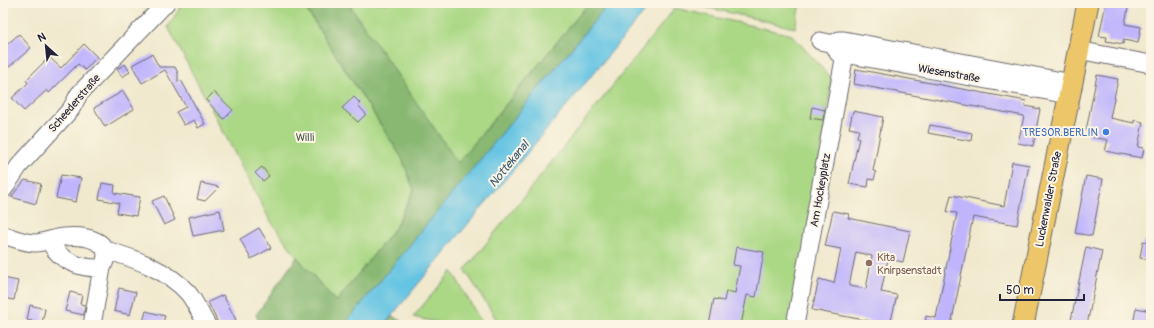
<svg xmlns="http://www.w3.org/2000/svg" width="1154" height="328" viewBox="0 0 1154 328" font-family="Pangolin,sans-serif">
  <style>
    .green { fill: #abd885; stroke: #667d60 }
    .forest { fill: #88b872; stroke: #556d56 }
    .water { fill: #65c4e3; stroke: #44738f }
    .building { fill: #c0b5fd; fill-rule: evenodd }
    .lines { fill: none; stroke-linecap: round; stroke-linejoin: round }
    .minor-casing { stroke: #6a686e; stroke-width: 19 }
    .major-casing { stroke: #6a686e; stroke-width: 23 }
    .minor { stroke: #fff; stroke-width: 17 }
    .major { stroke: #ecc669; stroke-width: 21 }
    .shop-dot { fill: #3f7fe0; stroke: #fcf5e5; stroke-width: 1.5 }
    .education-dot { fill: #8d6e63; stroke: #fcf5e5; stroke-width: 1.5 }
    .labels { text-anchor: middle; stroke-width: 4; stroke-linejoin: round; paint-order: stroke }
    .street-label { font-size: 11px; fill: #22223b; stroke: #fcf5e5 }
    .shop-label { font-size: 11px; fill: #366cbe; stroke: #fcf5e5; text-anchor: end }
    .park-label { font-size: 11px; fill: #4b5951; stroke: #fcf5e5 }
    .education-label { font-size: 11px; fill: #785e54; stroke: #fcf5e5; text-anchor: start }
    .water-label { font-size: 12px; font-style: italic; fill: #395b76; stroke: #fcf5e5 }
  </style>
  <rect width="100%" height="100%" fill="#fcf5e5"/>
  <filter id="ink" filterUnits="userSpaceOnUse"><feTurbulence type="fractalNoise" baseFrequency=".025" numOctaves="2"/><feDisplacementMap in="SourceGraphic" scale="8" xChannelSelector="R" yChannelSelector="G"/><feConvolveMatrix kernelMatrix="1 2 1 2 8 2 1 2 1" color-interpolation-filters="sRGB"/></filter>
  <filter id="wash" filterUnits="userSpaceOnUse"><feTurbulence type="fractalNoise" baseFrequency=".012" numOctaves="4" result="noise"/><feDisplacementMap in="SourceGraphic" scale="16" xChannelSelector="R" yChannelSelector="G"/><feGaussianBlur stdDeviation="0.9" result="paint"/><feColorMatrix in="noise" values="0 0 0 0 0 0 0 0 0 0 0 0 0 0 0 0 0 1.4 0 .05"/><feComposite in="paint" operator="in"/></filter>
  <g filter="url(#wash)">
    <rect width="100%" height="100%" fill="#f0e9cd"/>
    <path class="green" d="M183 3H302L402 158 414 190 395 228 336 302 297 257 270 220 168 27Z
      M348 3H589L458 163Z
      M688 3H800L795 28Z
      M675 8 792 35 832 79 794 325H500L465 270Z
      M452 271 483 325H450L413 317Z"/>
    <path class="forest" d="M304 3H348L458 163 589 3H609L344 325H261L256 315 297 257 336 302 395 228 414 190 402 158 303 4Z
      M392 316 409 325H385Z"/>
    <path class="water" d="M609 3H652L384 325H344Z"/>
    <g id="blocks">
      <path class="building" d="M1106 3H1129L1125 24 1141 27 1138 43 1124 40 1123 44 1106 41 1107 37 1099 36Z
        M19 34 31 48 3 72V48Z
        M84 44 97 57 85 70 78 64 49 93 47 90 24 111 12 98 28 83 26 80 49 57 61 68Z
        M152 54 159 67H175L178 73V82L181 80 205 124 198 128 194 120 184 125 176 112 186 107 165 70 142 83 132 65Z
        M125 64 130 72 122 77 117 69Z
        M856 69 1026 101 1025 106 1040 109 1033 146 1018 143 1024 116 854 84Z
        M1097 75 1118 79 1110 118 1134 123V120L1143 122 1138 147 1144 148 1142 158 1105 151 1108 140 1087 136 1088 131H1086Z
        M123 91 134 109 105 127 94 108Z
        M214 92 233 110 224 119 206 100Z
        M354 97 360 103 358 105 366 114 358 122 342 108Z
        M812 107 825 110 823 120 810 118Z
        M853 111 883 117 873 171 876 172 874 180 869 179 868 187 849 184 859 138 857 137 859 130 849 128Z
        M930 125 972 133 971 141 928 133Z
        M1012 162 1029 165 1017 225 973 217 951 325H925L926 316 936 318 957 213 947 212 951 195 1004 206Z
        M262 167 269 176 263 181 255 173Z
        M61 175 81 178 76 202 56 198Z
        M1086 176 1103 179 1092 236 1075 233Z
        M25 180 41 184 36 204 11 197Z
        M102 183 115 185 114 193 140 197 136 216 117 213 119 203 99 199Z
        M201 183 219 187 205 201 197 199Z
        M164 196 175 220 164 225 152 201Z
        M220 210 224 230 193 236 189 217Z
        M833 211 849 214 848 218 910 231 903 262 888 259 881 292 897 295 890 325 812 310 819 279 834 283 841 249 825 246ZM856 252 872 256 866 289 849 286Z
        M259 228 271 248 251 259 240 239Z
        M1143 241 1151 243V260L1140 258Z
        M736 247 764 252 756 297 747 295 741 325H709L714 299 724 301 726 291 735 293 740 266 733 265Z
        M1086 247 1102 251 1087 325H1070Z
        M3 278 18 281 14 300 3 298Z
        M119 288 136 292 130 315 114 311Z
        M70 292 82 295 80 304 85 305 84 315 65 311Z
        M223 295 236 320 226 325H219L208 302Z
        M30 305 45 309 42 323 27 320Z
        M1136 308 1151 311V325H1133Z
        M146 311 165 316 162 325H142Z"/>
    </g>
  </g>
  <g filter="url(#ink)">
    <use href="#blocks" fill-opacity="0" stroke="#6a686e" stroke-width="1"/>
    <g class="lines">
      <defs>
        <path id="minor" d="M820 41 834 44 839 40H844L1072 83
          M836 49 838 53 845 54 1069 95
          M1078 50 1151 64
          M3 190 19 166 71 109 79 94 166 3
          M3 235C14 238 24 243 36 243 46 242 54 238 64 237 85 235 117 240 102 268 81 269 58 261 50 241
          M106 250C133 258 168 270 188 293 195 301 201 315 207 325
          M92 325 102 268
          M795 325 845 54"/>
        <path id="major" d="M1023 325 1088 3"/>
      </defs>
      <use href="#minor" class="minor-casing"/>
      <use href="#major" class="major-casing"/>
      <use href="#minor" class="minor"/>
      <use href="#major" class="major"/>
    </g>
  </g>
  <circle class="shop-dot" cx="1106" cy="132" r="4"/>
  <circle class="education-dot" cx="869" cy="263" r="4"/>
  <g class="labels">
    <g class="street-label">
      <text transform="translate(949 73) rotate(10)" y="4">Wiesenstraße</text>
      <text transform="translate(74 103) rotate(-49)" y="4">Scheederstraße</text>
      <text transform="translate(820 190) rotate(-80)" y="4">Am Hockeyplatz</text>
      <text transform="translate(1048 199) rotate(-79)" y="4">Luckenwalder Straße</text>
    </g>
    <g class="shop-label">
      <text x="1098" y="136">TRESOR.BERLIN</text>
    </g>
    <g class="park-label">
      <text x="305" y="141">Willi</text>
    </g>
    <g class="education-label">
      <text x="877" y="261">Kita<tspan x="877" dy="13">Knirpsenstadt</tspan></text>
    </g>
    <g class="water-label">
      <text transform="translate(509 164) rotate(-51)" y="4">Nottekanal</text>
    </g>
  </g>
  <rect width="1154" height="328" fill="none" stroke="#fcf5e5" stroke-width="16"/>
  <g transform="translate(46 46) rotate(333)" stroke="#fcf5e5" stroke-width="3" paint-order="stroke">
  <path d="M0-3L7 15L0 10L-7 15Z" fill="#22223b"/>
  <text y="-6" font-size="11" font-weight="bold" text-anchor="middle" fill="#22223b">N</text>
  </g>
  <path d="M1000 294v6h84v-6" fill="none" stroke="#22223b" stroke-width="2"/>
  <text x="1006" y="294" font-size="12" fill="#22223b" stroke="#fcf5e5" stroke-width="3" paint-order="stroke">50 m</text>
</svg>
